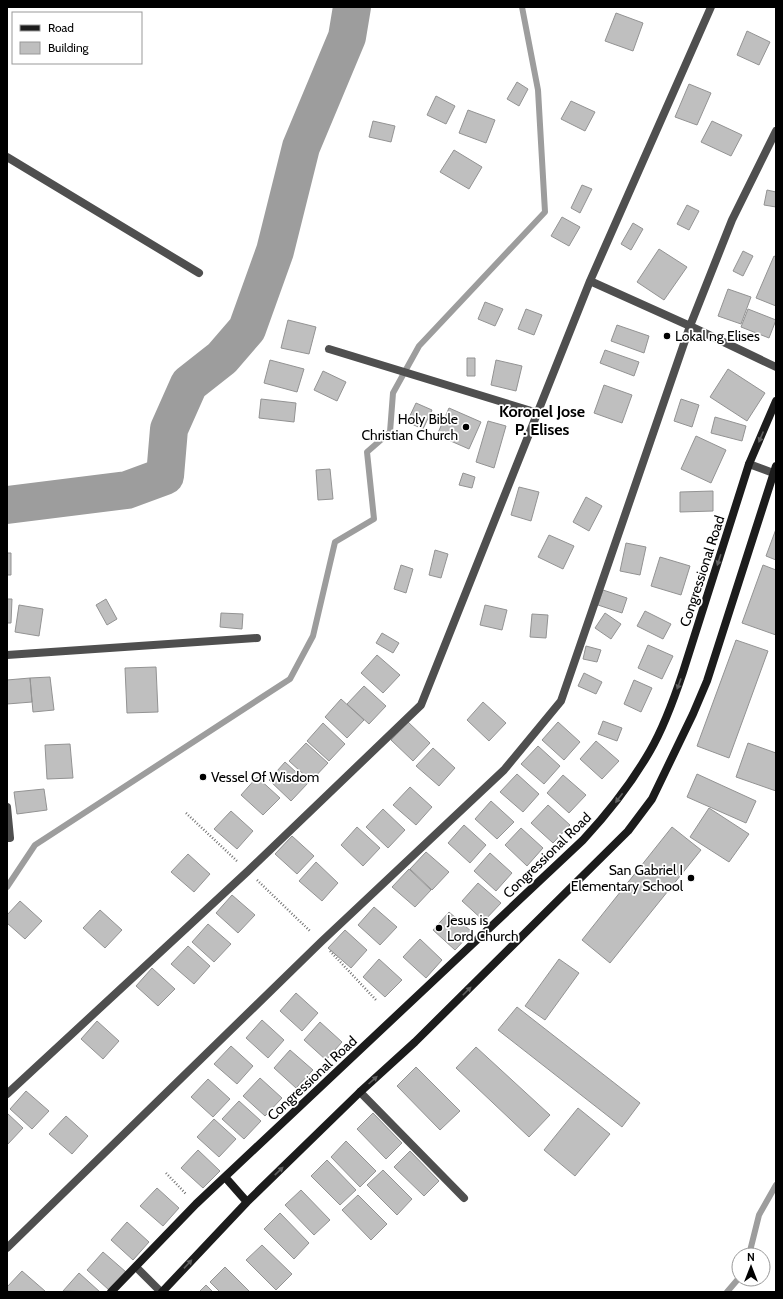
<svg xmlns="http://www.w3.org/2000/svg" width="783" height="1299" viewBox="0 0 783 1299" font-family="Cabin,sans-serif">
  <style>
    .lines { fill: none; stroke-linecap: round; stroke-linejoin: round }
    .stream { stroke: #9d9d9d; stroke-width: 6 }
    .river { stroke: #9d9d9d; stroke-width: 38 }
    .building { fill: #bfbfbf; stroke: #939393 }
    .path { stroke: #717171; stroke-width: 2.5; stroke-dasharray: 1 2; stroke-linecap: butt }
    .street { stroke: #4f4f4f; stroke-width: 8 }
    .secondary { stroke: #1c1c1c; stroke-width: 8 }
    .oneway { fill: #606060 }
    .poi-dot { fill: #000; stroke: #fff; stroke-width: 1.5 }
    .labels { text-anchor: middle; stroke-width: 3.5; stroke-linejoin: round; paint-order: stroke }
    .poi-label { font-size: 14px; fill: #000; stroke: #fff; text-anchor: start }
    .street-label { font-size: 14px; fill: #000; stroke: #fff }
    .quarter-label { font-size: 16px; font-weight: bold; fill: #000; stroke: #fff }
  </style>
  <rect width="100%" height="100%" fill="#fff"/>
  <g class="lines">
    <path class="stream" d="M7 887 35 845 290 679 313 636 335 542 374 519 367 452 390 432 393 393 419 346 545 212 538 90 522 7
      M749 1255 759 1215 776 1185
      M727 1292 739 1278"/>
    <path class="river" d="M7 505 127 490 165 476 169 429 189 384 222 358 247 329 275 251 301 147 347 37 352 7"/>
  </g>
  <path class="building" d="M616 13 643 23 633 51 605 41Z
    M747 31 770 42 759 65 737 55Z
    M517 82 528 89 519 106 507 99Z
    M689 84 711 93 697 125 675 117Z
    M436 96 455 106 446 124 427 115Z
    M571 101 595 112 585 131 561 119Z
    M468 110 495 120 486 143 459 133Z
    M373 121 395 126 391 142 369 137Z
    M712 121 742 135 731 156 701 142Z
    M454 150 482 167 469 189 440 172Z
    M582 185 592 189 580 213 571 208Z
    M767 190 776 192V207L764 205Z
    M687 205 699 211 689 230 677 224Z
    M562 217 580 227 569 246 551 236Z
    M633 223 643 229 631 250 621 244Z
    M659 249 687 267 664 300 637 282Z
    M743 251 753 256 743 276 733 271Z
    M774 256 776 257V306L756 298Z
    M728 289 751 297 741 324 718 316Z
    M485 302 503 309 495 326 478 319Z
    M526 309 542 315 534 335 518 329Z
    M748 309 776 320 769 338 741 327Z
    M288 320 316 327 309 354 281 348Z
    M617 325 649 336 644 353 611 341Z
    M605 350 639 362 634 376 600 363Z
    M467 358H475V376H467Z
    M270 360 304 369 297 392 264 383Z
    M496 360 522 366 516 391 491 385Z
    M728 369 765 393 747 421 710 397Z
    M323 371 346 382 337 401 314 390Z
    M604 385 632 395 622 423 594 413Z
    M261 399 296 403 294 422 259 418Z
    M681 399 699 405 692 427 674 421Z
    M416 403 432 410 423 429 407 422Z
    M449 408 481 422 469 449 437 435Z
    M715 417 746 426 742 441 711 433Z
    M488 421 506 426 494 468 476 462Z
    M696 436 726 450 711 483 681 469Z
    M330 469 333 499 318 500 316 470Z
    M463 473 475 477 472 488 459 485Z
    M519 487 539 492 531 521 511 515Z
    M713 491V511L680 512V492Z
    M586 497 602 506 589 531 573 522Z
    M776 529V560L766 556Z
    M549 535 574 546 563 569 538 557Z
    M626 543 646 547 640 575 620 571Z
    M435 550 448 554 441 578 429 575Z
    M7 553H11V575H7Z
    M660 557 690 566 681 595 651 586Z
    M401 565 413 569 406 593 394 589Z
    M763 565 776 570V635L742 623Z
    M603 590 627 598 622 613 598 605Z
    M7 599H12L11 623H7Z
    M106 599 117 619 107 625 96 605Z
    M19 605 43 609 39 636 15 632Z
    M485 605 507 610 502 630 480 625Z
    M645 611 671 624 663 639 637 626Z
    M221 613 243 614 242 629 220 627Z
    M605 613 621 624 611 639 595 628Z
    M532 614 548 615 546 638 530 637Z
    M382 633 399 643 393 653 376 643Z
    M736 640 768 651 729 758 697 746Z
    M648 645 673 656 662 679 638 668Z
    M586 646 601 650 597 662 583 659Z
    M377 655 400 675 383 693 361 673Z
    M156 667 158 712 127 713 125 668Z
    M584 673 602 682 596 694 578 686Z
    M50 677 54 710 33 712 30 678Z
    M30 678 32 702 7 704V680Z
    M634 680 652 688 641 712 624 704Z
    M364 686 386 706 369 724 347 704Z
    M341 699 364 720 347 738 325 717Z
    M483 702 506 723 489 741 467 720Z
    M603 721 622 728 617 741 598 734Z
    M408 722 430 743 413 761 391 740Z
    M558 722 580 742 564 760 542 740Z
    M323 723 345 744 329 761 307 741Z
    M596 741 619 761 602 779 580 759Z
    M306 743 328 763 311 781 289 761Z
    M748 743 776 753V791L736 777Z
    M70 744 73 778 47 779 45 745Z
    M538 746 560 766 544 784 521 764Z
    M433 748 455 768 439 786 416 766Z
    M285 762 308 783 291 801 269 780Z
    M517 774 539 794 523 812 500 792Z
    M697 774 756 801 746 823 687 797Z
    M563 775 586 795 569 813 547 793Z
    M257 777 280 798 263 815 241 795Z
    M410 787 432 807 416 825 393 805Z
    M44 789 47 810 17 814 14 792Z
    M491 801 514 822 497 839 475 819Z
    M548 805 570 825 553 843 531 823Z
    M709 808 749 834 729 862 690 837Z
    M383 809 405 830 388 848 366 827Z
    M231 811 253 831 237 849 214 829Z
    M464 825 486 845 470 863 448 843Z
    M357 827 380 848 363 866 341 845Z
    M672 827 701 850 610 963 582 940Z
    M521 828 543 848 527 866 505 845Z
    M292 836 314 856 297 874 275 854Z
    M426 852 449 872 432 890 410 869Z
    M490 853 512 873 496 891 474 871Z
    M188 854 210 874 194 892 171 872Z
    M316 862 338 883 322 901 299 881Z
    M409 869 431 890 415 907 392 887Z
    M478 883 501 903 484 921 462 901Z
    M232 895 255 915 238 933 216 913Z
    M20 901 42 921 25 939 7 923V915Z
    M374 907 397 927 380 945 358 925Z
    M100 910 122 930 105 948 83 928Z
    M449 912 472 932 455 950 433 930Z
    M208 924 231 944 214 962 192 942Z
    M345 930 367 950 351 968 328 948Z
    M420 939 442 960 426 978 403 957Z
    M188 946 210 966 194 984 171 964Z
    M379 959 402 980 385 997 363 977Z
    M559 959 579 973 545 1020 525 1006Z
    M152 968 175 989 158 1006 136 986Z
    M296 993 318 1013 302 1031 280 1011Z
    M517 1007 640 1103 622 1127 498 1030Z
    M262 1020 284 1040 268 1058 246 1038Z
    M97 1021 119 1041 103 1059 81 1039Z
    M320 1022 342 1042 326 1060 304 1040Z
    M231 1046 253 1066 237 1084 214 1064Z
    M476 1047 550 1115 529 1137 456 1068Z
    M290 1050 313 1070 296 1088 274 1068Z
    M416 1067 460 1111 440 1130 397 1086Z
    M260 1078 282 1098 265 1116 243 1096Z
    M208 1079 230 1099 213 1117 191 1097Z
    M26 1091 49 1111 32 1129 10 1109Z
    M239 1101 261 1121 244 1139 222 1119Z
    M578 1108 610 1134 575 1176 544 1150Z
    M7 1113 23 1128 7 1145Z
    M373 1113 402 1143 386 1159 357 1129Z
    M66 1116 88 1136 72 1154 49 1134Z
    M214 1119 236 1139 219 1157 197 1137Z
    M346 1141 376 1171 360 1187 331 1157Z
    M198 1150 220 1171 203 1188 181 1168Z
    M410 1151 439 1181 424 1196 394 1167Z
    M327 1160 356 1190 340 1205 311 1176Z
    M383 1170 412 1199 397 1215 367 1185Z
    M157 1188 179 1208 163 1226 140 1206Z
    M301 1190 330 1220 314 1235 285 1205Z
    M358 1195 387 1224 371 1240 342 1210Z
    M280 1213 309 1243 294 1259 264 1229Z
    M127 1222 149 1242 133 1260 111 1240Z
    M262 1245 292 1274 276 1290 246 1260Z
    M103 1252 126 1272 109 1290 87 1270Z
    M225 1267 250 1292H220L210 1282Z
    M22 1271 45 1291 44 1292H10L7 1290V1287Z
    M79 1273 100 1292 63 1291Z
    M206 1285 213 1292H199Z"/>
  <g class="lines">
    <path class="path" d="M186 813 238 862
      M257 880 311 932
      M330 951 376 1000
      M166 1173 186 1194"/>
    <path class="street" d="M7 157 199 273
      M590 281 690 326 776 367
      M329 349 538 413
      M749 464 776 474
      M7 655 257 638
      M7 807 10 838
      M360 1092 464 1198
      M7 1094 248 871 421 705 590 281 711 7
      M7 1248 321 942 504 770 561 701 690 326 732 220 776 131
      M136 1267 161 1292"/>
    <path class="secondary" d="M225 1177 247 1202
      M111 1292 196 1204 583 840C609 812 631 784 650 751 664 727 674 699 683 672L749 464 776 401
      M162 1292 247 1202 360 1092 415 1042 628 831 652 799 693 714 707 681 776 466"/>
  </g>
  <defs><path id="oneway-solid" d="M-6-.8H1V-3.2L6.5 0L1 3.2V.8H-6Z"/></defs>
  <g class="oneway">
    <use href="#oneway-solid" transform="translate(761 437) rotate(113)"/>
    <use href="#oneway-solid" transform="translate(719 560) rotate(108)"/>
    <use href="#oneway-solid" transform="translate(679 684) rotate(110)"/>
    <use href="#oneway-solid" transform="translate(619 798) rotate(127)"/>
    <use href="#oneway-solid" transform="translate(467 991) rotate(-45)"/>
    <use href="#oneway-solid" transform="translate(373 1080) rotate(-42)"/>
    <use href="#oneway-solid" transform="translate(279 1171) rotate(-44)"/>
    <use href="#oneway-solid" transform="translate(188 1264) rotate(-47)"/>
  </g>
  <g class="poi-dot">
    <circle cx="667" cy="336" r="4"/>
    <circle cx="466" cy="427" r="4"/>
    <circle cx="203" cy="777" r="4"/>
    <circle cx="691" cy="878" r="4"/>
    <circle cx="439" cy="928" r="4"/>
  </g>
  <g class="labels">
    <g class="poi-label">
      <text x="675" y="341">Lokal ng Elises</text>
      <text x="458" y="424" text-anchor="end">Holy Bible<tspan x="458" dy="16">Christian Church</tspan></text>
      <text x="211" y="782">Vessel Of Wisdom</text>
      <text x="683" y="875" text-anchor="end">San Gabriel I<tspan x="683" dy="16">Elementary School</tspan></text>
      <text x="447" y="925">Jesus is<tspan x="447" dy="16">Lord Church</tspan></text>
    </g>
    <g class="street-label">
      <text transform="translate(702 571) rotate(-72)" y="5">Congressional Road</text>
      <text transform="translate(547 855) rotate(-44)" y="5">Congressional Road</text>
      <text transform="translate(312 1078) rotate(-43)" y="5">Congressional Road</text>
    </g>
    <g class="quarter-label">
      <text x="542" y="417">Koronel Jose<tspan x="542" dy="18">P. Elises</tspan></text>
    </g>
  </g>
  <rect width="783" height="1299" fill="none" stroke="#000000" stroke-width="16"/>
  <rect x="12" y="12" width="130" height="52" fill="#ffffff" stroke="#999999"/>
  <rect x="20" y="25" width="20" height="6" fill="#1c1c1c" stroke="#999999"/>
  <text x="48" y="32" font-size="12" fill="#000000">Road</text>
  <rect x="20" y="42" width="20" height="12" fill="#bfbfbf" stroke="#999999"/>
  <text x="48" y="52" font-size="12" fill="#000000">Building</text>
  <g transform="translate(751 1267)"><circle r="19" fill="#ffffff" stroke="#999999"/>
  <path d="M0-3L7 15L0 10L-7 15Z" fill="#000000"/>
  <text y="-6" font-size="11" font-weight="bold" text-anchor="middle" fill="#000000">N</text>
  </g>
</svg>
